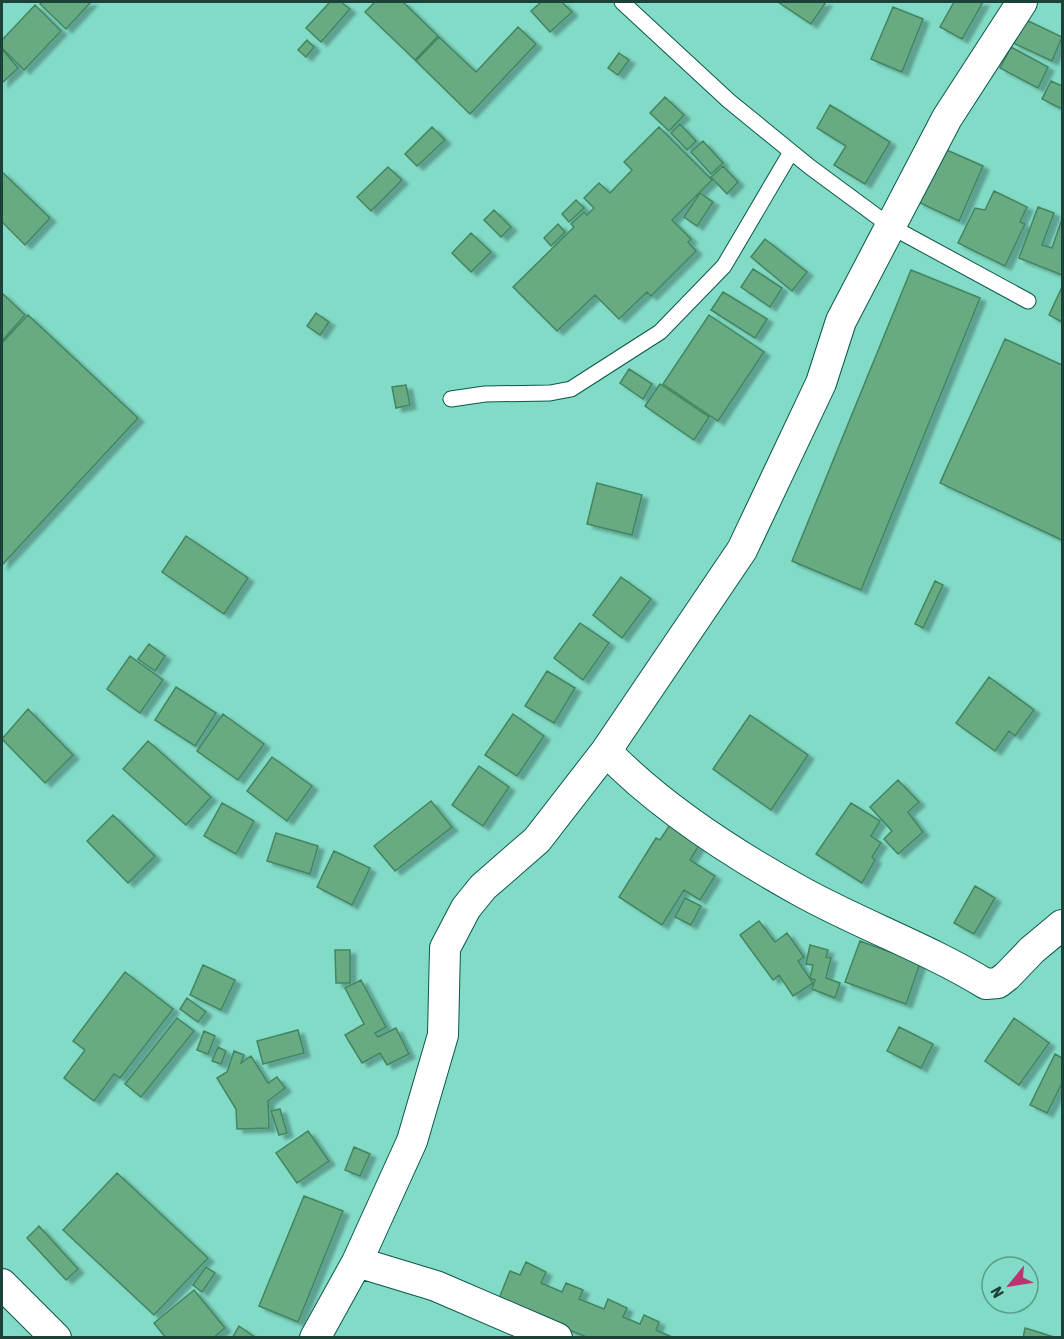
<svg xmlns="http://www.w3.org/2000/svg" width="1064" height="1339" viewBox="0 0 1064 1339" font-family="'Asap Condensed',sans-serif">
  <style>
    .building { fill: #67ab83; stroke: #428660; stroke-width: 1.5; filter: url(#shadow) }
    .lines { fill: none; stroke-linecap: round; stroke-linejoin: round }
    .lane-casing { stroke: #09584a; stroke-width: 17 }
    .street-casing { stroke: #09584a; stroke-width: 32 }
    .lane { stroke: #fff; stroke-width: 15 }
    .street { stroke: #fff; stroke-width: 30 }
  </style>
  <defs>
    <filter id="shadow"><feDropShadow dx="6" dy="4" stdDeviation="1.5" flood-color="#0004"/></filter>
  </defs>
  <rect width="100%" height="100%" fill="#82dbc6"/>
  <path class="building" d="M42 2H91L66 29 40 4Z
    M330 2H341L350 9 321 42 306 28Z
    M375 2H403L438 36 415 60 365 12Z
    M541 2H562L572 12 550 32 531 11Z
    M778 2H826L811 24Z
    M954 2H983L962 39 940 27Z
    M35 5 61 31 24 70 2 48V40Z
    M893 7 923 19 902 72 871 59Z
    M1024 19 1062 37 1052 61 1013 43Z
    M518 27 536 44 470 114 416 61 439 37 476 72Z
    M307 40 314 47 306 57 298 50Z
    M1011 47 1048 67 1038 88 1000 68Z
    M2 49 18 68 2 83Z
    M619 53 629 60 618 75 608 68Z
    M1051 81 1062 86V109L1042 99Z
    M665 97 684 115 669 131 650 113Z
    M830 105 890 142 865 184 834 165 846 146 817 128Z
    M680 124 696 141 687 150 671 133Z
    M432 127 445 140 417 166 405 154Z
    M659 127 712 180 672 220 691 239 688 242 696 251 651 296 647 292 619 319 595 295 557 331 513 287 574 227 571 224 584 212 587 215 594 208 584 198 599 183 610 193 632 170 624 162Z
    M703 141 723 163 711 174 691 152Z
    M942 148 983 166 959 221 918 202Z
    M723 166 738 182 727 194 711 177Z
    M388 167 402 180 371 211 357 197Z
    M2 172 50 218 25 245 2 222Z
    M994 191 1027 207 1020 222 1025 224 1005 266 958 243 975 208 985 210Z
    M700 193 713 202 697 226 684 217Z
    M576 200 584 208 569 222 562 214Z
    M1038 207 1054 213 1042 245 1052 248 1062 219V275L1019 258Z
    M494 210 511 227 501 237 484 220Z
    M558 224 565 232 551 246 544 238Z
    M471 233 491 252 471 272 452 253Z
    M765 239 807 272 792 291 751 257Z
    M753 269 782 288 770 307 741 287Z
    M911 270 980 298 861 590 792 561Z
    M1062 287V322L1049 315Z
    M723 292 767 319 755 338 711 310Z
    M2 293 25 315 2 341Z
    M316 313 329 322 320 335 307 326Z
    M28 315 138 418 2 565V343Z
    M709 315 764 352 718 421 663 384Z
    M1005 339 1062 365V540L940 483Z
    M629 369 652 384 643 399 620 383Z
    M660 384 709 417 694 440 645 406Z
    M406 385 410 405 396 408 392 387Z
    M597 483 642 495 632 535 587 524Z
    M186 536 248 578 224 614 162 572Z
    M621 577 651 599 622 638 593 615Z
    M935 581 943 585 923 628 915 624Z
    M580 623 609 643 583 680 554 658Z
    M149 644 165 656 155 671 138 659Z
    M130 656 163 680 140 713 107 689Z
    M547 671 575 688 554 723 525 706Z
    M989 677 1034 710 1015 736 1009 731 995 751 956 723Z
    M176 687 216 713 195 746 155 720Z
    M28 709 73 755 45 783 2 739Z
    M223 714 264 744 238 780 197 751Z
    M513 714 544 736 517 776 485 755Z
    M750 715 808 755 771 810 713 769Z
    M148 741 211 797 186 825 123 769Z
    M272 757 312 786 287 821 247 791Z
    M479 766 509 787 483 826 452 805Z
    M898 780 919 802 908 812 923 832 898 854 884 839 892 831 870 807Z
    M431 801 452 827 395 871 374 846Z
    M222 803 254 821 236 854 204 836Z
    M851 803 880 821 871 836 881 843 872 857 875 860 862 883 816 854Z
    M113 815 155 856 128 883 87 841Z
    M673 820 703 839 690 860 715 876 700 900 684 890 662 925 619 897 656 838 660 840Z
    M276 833 318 846 310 874 267 861Z
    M334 851 370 868 352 905 317 887Z
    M975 886 995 898 974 934 954 923Z
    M685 898 701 906 691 925 675 917Z
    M759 921 775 942 787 933 804 957 798 961 813 983 793 996 779 975 773 980 740 935Z
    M860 941 920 963 906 1004 845 982Z
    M810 945 828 950 826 957 831 958 826 978 840 983 835 998 812 989 815 980 810 978 813 965 806 964Z
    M335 950H350V983H336Z
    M203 965 235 980 221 1010 190 995Z
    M125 972 173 1009 120 1078 114 1074 94 1101 64 1078 85 1050 73 1041Z
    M361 980 386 1027 375 1033 378 1037 396 1028 409 1054 387 1065 380 1053 362 1063 345 1035 364 1024 345 988Z
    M187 998 206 1012 198 1022 180 1009Z
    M177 1018 194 1031 141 1097 125 1084Z
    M1014 1018 1049 1043 1019 1085 985 1061Z
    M899 1027 933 1044 921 1068 887 1051Z
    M298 1030 304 1053 263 1064 257 1041Z
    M204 1031 215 1036 208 1054 197 1050Z
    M218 1047 226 1051 221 1064 212 1061Z
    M234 1051 244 1055 241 1063 251 1056 268 1083 277 1077 285 1088 268 1101 269 1128 237 1129 236 1109 217 1078 227 1072Z
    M1055 1054 1062 1058V1083L1047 1113 1030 1105Z
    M280 1109 287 1133 279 1135 271 1111Z
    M308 1131 329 1161 297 1183 276 1153Z
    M354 1147 370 1154 360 1176 345 1170Z
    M117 1173 208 1258 154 1315 63 1230Z
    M304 1196 343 1211 298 1322 259 1306Z
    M39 1226 78 1269 66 1280 27 1238Z
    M526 1262 546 1272 541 1283 562 1292 566 1283 583 1290 579 1299 604 1309 608 1299 627 1308 623 1317 640 1324 644 1315 659 1322 656 1330 674 1338H589L498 1301 510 1271 520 1275Z
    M206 1267 215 1273 202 1292 193 1285Z
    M194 1290 225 1328 213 1338H166L154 1323Z
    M239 1326 256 1338H232Z
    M1025 1328 1035 1331 1057 1338H1023Z"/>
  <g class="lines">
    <defs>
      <path id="lane" d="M622 2 729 101 810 167 890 226 1028 301
        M451 399 485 394 550 393 571 389 660 332 724 266 791 152"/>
      <path id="street" d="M606 751C661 808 733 854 802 892 862 925 927 948 986 984L998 983 1007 976 1032 950 1062 925
        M357 1262 436 1286 557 1338
        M2 1284 56 1338
        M315 1338 357 1262 412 1141 443 1035 445 948 466 908 483 887 537 840 606 751 742 550 821 383 841 321 947 118 1022 2"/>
    </defs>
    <use href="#lane" class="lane-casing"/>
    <use href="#street" class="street-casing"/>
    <use href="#lane" class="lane"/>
    <use href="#street" class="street"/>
  </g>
  <rect width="1064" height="1339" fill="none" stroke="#1c4139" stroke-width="6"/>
  <g transform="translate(1010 1285) rotate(240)"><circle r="28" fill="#82dbc6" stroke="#599d8e" stroke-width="1.5"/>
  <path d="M0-4.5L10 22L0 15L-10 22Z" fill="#bb3371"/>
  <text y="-9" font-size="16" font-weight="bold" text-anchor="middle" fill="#1c4139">N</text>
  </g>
</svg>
